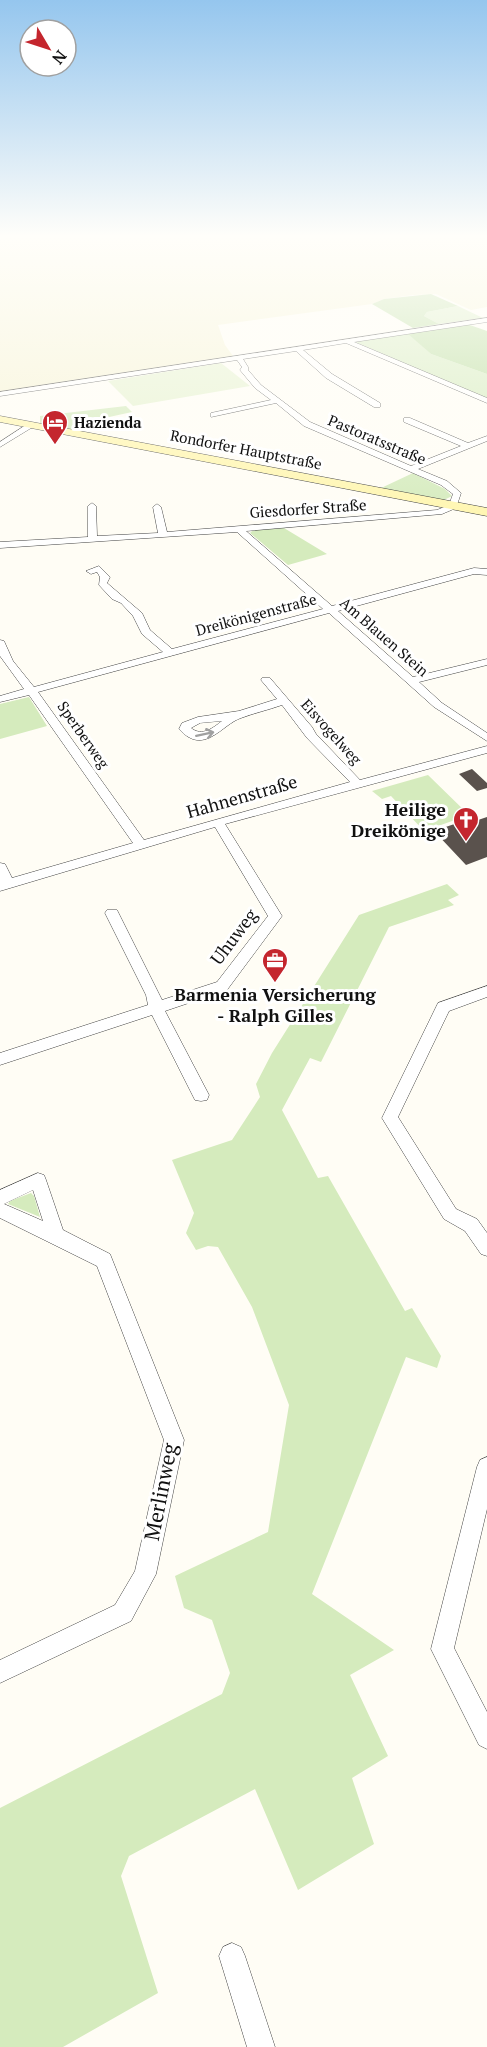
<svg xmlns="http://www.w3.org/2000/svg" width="487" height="2047" viewBox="0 0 487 2047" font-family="'PT Serif',serif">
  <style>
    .farmland { fill: #f6f3d4 }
    .green { fill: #d5ebbd }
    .forest { fill: #b9dc9c }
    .pitch { fill: #e6f2cf }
    .building { fill: #5a524d }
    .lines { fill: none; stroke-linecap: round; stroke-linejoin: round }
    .street-casing { stroke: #444; stroke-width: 1 }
    .secondary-casing { stroke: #333; stroke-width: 1 }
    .street { fill: #fff; fill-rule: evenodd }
    .secondary { fill: #fff6b0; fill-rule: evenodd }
    .oneway { stroke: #a0a0a0 }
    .labels { text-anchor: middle; stroke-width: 6; stroke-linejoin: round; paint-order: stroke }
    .far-poi-label { font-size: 15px; font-weight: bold; fill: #111; stroke: #fff; text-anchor: start }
    .far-street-label { font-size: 15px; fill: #111; stroke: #fff }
    .street-label { font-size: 18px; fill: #111; stroke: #fff }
    .poi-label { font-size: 18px; font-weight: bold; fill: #111; stroke: #fff; text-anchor: end }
    .near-street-label { font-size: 21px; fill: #111; stroke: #fff }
  </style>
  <rect width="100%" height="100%" fill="#fffdf5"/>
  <path class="farmland" d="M8 237H487V307L471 310 436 294 413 295 384 299 372 304 218 325 225 345 233 356 229 358 0 392V239Z"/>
  <path class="green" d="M458 306 483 318 439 324 424 316 427 312Z
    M407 332 431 354 487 374V399L353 341Z
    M126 406 132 412 100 419 79 431 40 423V416Z
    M413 473 445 489 452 496 444 500 379 489Z
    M284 528 327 554 288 565 250 533 253 530Z
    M29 697 47 726 0 739V704Z
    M428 775 469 815 424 831 391 796 382 799 372 791Z
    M447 884 459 895 448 900 454 905 389 927 321 1062 310 1058 282 1110 318 1178 328 1176 405 1311 412 1308 441 1356 437 1368 406 1357 312 1594 394 1650 350 1675 388 1756 352 1778 374 1844 298 1890 255 1789 129 1856 121 1876 158 1993 63 2047H0V1808L222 1694 230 1673 212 1620 184 1608 175 1576 268 1532 289 1405 252 1307 218 1247 208 1246 196 1250 186 1233 194 1213 172 1160 232 1140 260 1097 256 1084 272 1053 359 915Z
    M31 1193 34 1196 40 1217 8 1204 10 1201Z"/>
  <path class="forest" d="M431 294 458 306 427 312 424 316 439 324 413 328 372 304 384 299Z
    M467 324 487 331V374L431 354 407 333Z"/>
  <path class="pitch" d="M221 363 250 386 133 406 108 381Z"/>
  <path class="building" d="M472 769 487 783V788L477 791 459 774Z
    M487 817V857L466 865 434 831 469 819 475 821Z"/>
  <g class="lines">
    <defs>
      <path id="street" d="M487 318V322L354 342 487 398V403L346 343 303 350 332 374 380 403V407H374L326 378 296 351 243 359 248 367V370L261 385 310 422 411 466 461 446 404 422V418H410L468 443 487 436V441L418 469 447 481 461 493 456 508 442 514 246 531 332 606 474 568 487 569V575L474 574 338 611 413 677 487 659V665L419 682 442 703 487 733V741L434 707 329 613 38 692 144 840 350 782 307 738 282 705C268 710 254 713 241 718 222 724 204 757 179 729L182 723 198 717 239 711 277 699 261 680 262 678H270L312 727 316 734 360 780 487 746V753L225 824 282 916 227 990 165 1011 209 1095 207 1100 201 1101 195 1100 152 1015 0 1065V1053L148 1005 146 995 105 913 107 910H117L162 1000 217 982 268 916 215 827 0 891V863L5 864 12 878 133 843 29 695 0 702V696L24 689 0 656V640L4 641 13 661 34 687 163 652 142 634 133 616 121 603 112 599 99 585 100 577 97 572 91 574 86 571 99 566 110 577 107 583 142 613 150 630 172 649 323 609 237 532 0 548V542L88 537V506L92 503 96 506 97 536 158 533 153 507 157 504 161 507 167 532 437 510 449 505 453 494 441 485 304 426 276 403 211 417V413L271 400 255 388 240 370 242 367 237 360 0 396V392ZM222 721C213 728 202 737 191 728L200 723Z
        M29 423 36 425 0 447V442Z
        M487 986V997L449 1011 398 1117 456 1209 477 1219 487 1233V1256L481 1254 465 1231 444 1219 382 1118 438 1003Z
        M38 1173 44 1175 46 1180 63 1230 110 1254 184 1440 156 1574 131 1621 0 1683V1660L115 1605 135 1571 164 1440 97 1266 0 1218V1190ZM33 1190 43 1221 4 1204Z
        M487 1457V1509L454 1648 487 1712V1749L479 1745 431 1649 477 1467 480 1460Z
        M232 1943 241 1947 245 1956 275 2047H247L219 1956 223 1947Z"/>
      <path id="secondary" d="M0 416 487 508V516L0 422Z"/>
    </defs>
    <use href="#street" class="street-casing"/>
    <use href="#secondary" class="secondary-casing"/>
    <use href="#street" class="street"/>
    <use href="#secondary" class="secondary"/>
  </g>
  <defs><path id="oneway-shaft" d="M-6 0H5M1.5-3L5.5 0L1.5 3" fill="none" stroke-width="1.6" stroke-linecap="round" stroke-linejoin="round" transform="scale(1.5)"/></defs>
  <use class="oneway" href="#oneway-shaft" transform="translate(205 734) rotate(-12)"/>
  <linearGradient id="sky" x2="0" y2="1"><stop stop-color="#95c6ee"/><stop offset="0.45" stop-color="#fffefa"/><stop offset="1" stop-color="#fffefa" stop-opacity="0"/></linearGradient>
  <rect width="487" height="524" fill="url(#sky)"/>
  <defs>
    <symbol id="hotel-pin" viewBox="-11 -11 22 30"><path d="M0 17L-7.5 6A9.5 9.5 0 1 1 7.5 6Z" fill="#c4262e" stroke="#fff"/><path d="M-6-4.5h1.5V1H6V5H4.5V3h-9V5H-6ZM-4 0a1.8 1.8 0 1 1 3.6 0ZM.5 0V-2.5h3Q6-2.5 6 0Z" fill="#fff"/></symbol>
    <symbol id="church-pin" viewBox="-11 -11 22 30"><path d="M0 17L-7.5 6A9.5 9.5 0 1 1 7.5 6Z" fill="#c4262e" stroke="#fff"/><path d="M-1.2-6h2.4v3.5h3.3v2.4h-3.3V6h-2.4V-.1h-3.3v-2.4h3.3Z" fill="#fff"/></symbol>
    <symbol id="office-pin" viewBox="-11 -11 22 30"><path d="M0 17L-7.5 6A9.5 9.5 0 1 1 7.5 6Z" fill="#c4262e" stroke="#fff"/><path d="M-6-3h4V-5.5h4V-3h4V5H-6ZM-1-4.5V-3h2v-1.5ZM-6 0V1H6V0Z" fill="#fff"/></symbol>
  </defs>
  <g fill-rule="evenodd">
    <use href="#hotel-pin" x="40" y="408" width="30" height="40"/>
    <use href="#church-pin" x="451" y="805" width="30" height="40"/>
    <use href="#office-pin" x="260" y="946" width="30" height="40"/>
  </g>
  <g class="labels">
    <g class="far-poi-label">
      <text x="74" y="428">Hazienda</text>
    </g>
    <g class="far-street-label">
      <text transform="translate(377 440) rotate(23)" y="5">Pastoratsstraße</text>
      <text transform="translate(246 450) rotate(11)" y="5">Rondorfer Hauptstraße</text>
      <text transform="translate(308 509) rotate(-4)" y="5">Giesdorfer Straße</text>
      <text transform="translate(256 615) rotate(-15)" y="5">Dreikönigenstraße</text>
      <text transform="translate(384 637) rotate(41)" y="5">Am Blauen Stein</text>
      <text transform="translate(331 732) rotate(48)" y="5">Eisvogelweg</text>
      <text transform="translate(83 735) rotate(55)" y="5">Sperberweg</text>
    </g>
    <g class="street-label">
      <text transform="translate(242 797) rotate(-16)" y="6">Hahnenstraße</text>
      <text transform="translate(234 937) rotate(-53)" y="6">Uhuweg</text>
    </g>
    <g class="poi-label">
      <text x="446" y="816">Heilige<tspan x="446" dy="21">Dreikönige</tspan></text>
      <text x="275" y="1001" text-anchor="middle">Barmenia Versicherung<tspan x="275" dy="21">- Ralph Gilles</tspan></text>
    </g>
    <g class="near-street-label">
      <text transform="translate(161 1492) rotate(-79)" y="7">Merlinweg</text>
    </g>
  </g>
  <g transform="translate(48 48) rotate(129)"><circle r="28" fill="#ffffff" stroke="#a0a0a0" stroke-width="1.5"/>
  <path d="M0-4.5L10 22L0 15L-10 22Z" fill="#c4262e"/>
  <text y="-9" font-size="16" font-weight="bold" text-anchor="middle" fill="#111111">N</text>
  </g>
</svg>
